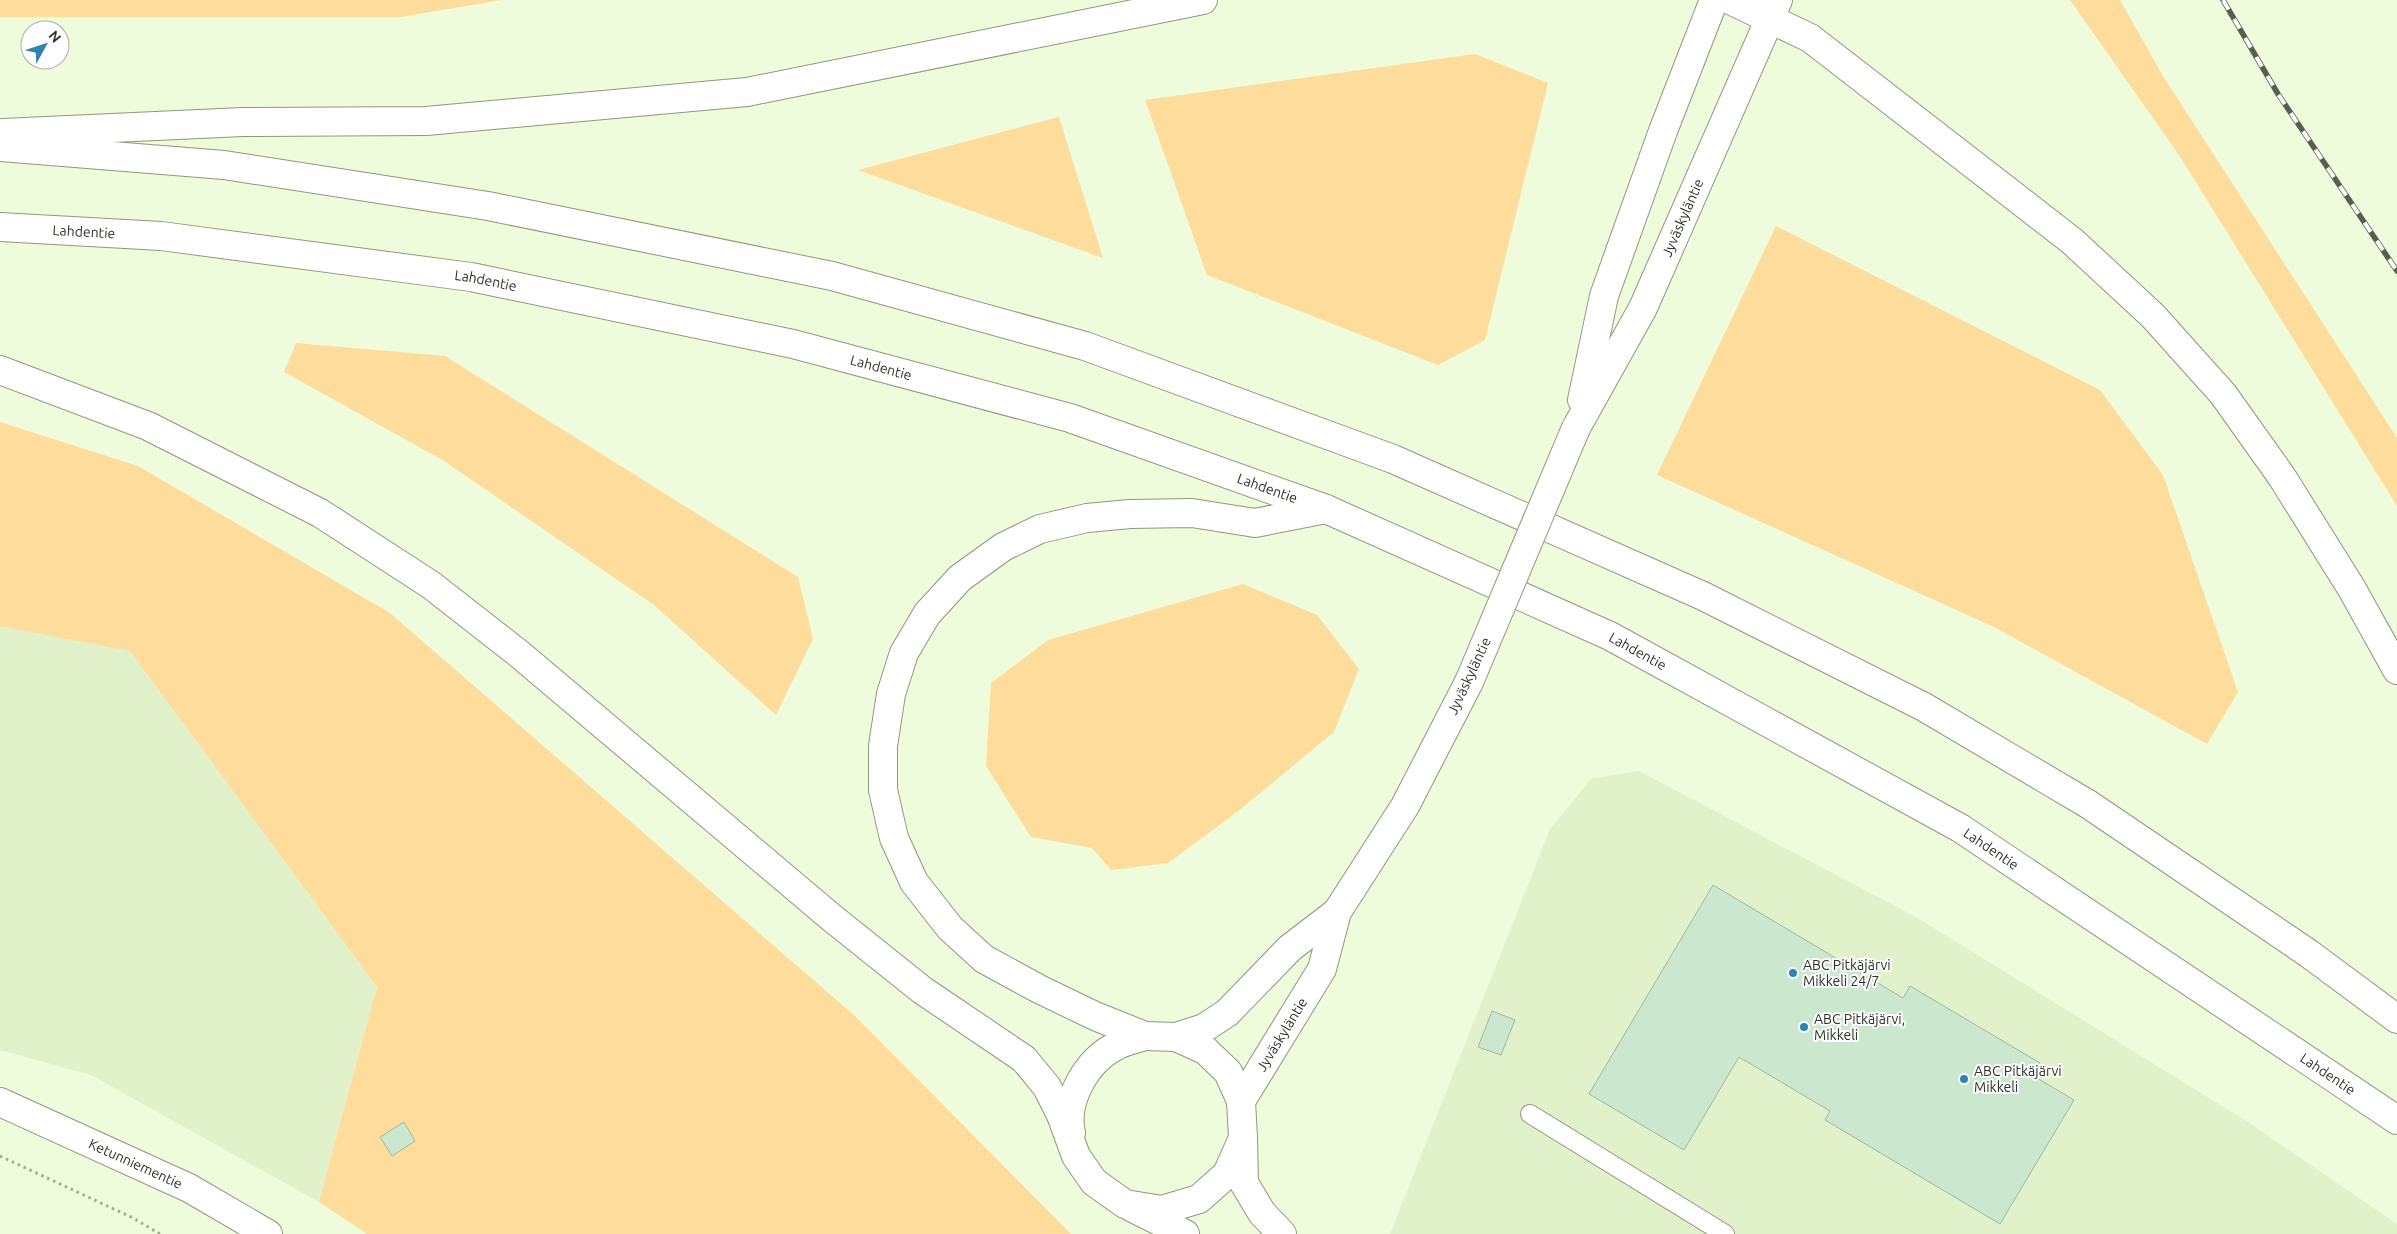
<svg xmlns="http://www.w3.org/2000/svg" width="2397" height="1234" viewBox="0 0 2397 1234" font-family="Ubuntu,sans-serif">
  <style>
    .built { fill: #e1f2cb }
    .green { fill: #fedc9b }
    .building { fill: #cbe7ce; stroke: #9eb9a2 }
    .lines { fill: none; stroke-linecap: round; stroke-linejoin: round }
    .service-casing { stroke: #8c997c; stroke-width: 20 }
    .minor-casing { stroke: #8c997c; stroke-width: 30 }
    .tertiary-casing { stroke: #8c997c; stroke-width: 30 }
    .trunk-casing { stroke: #8c997c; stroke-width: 30 }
    .path { stroke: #a1ac94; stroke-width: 3; stroke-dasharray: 2.5 4; stroke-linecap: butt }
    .service { stroke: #fff; stroke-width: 18 }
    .minor { stroke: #fff; stroke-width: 28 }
    .tertiary { stroke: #fff; stroke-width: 28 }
    .trunk { stroke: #fff; stroke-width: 28 }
    .rail-casing { stroke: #575f4f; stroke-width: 5.5 }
    .rail { stroke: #fff; stroke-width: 4; stroke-dasharray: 11; stroke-linecap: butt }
    .trunk-bridge-casing { stroke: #8c997c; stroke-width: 30; stroke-linecap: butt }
    .trunk-bridge { stroke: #fff; stroke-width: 28 }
    .poi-dot { fill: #2d84b3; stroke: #fff; stroke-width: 2 }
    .labels { text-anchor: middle; stroke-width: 4; stroke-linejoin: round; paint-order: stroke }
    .street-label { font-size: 14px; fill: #2c3226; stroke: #fff }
    .poi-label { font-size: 14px; fill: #2c3226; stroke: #fff; text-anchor: start }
  </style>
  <rect width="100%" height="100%" fill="#eefcdc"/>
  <path class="built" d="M0 621 130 651 377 987 319 1202 91 1075 0 1050Z
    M1639 771 1916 917 2248 1122 2397 1224V1234H1390L1550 829 1591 779Z"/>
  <path class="green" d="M0 0H501L401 17H0Z
    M2070 0H2120L2163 76 2397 438V506L2179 155Z
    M1475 54 1548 83 1485 340 1438 365 1207 275 1145 100Z
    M1059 117 1103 258 858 170Z
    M1776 226 2100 390 2163 475 2238 692 2207 744 1992 626 1657 475Z
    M296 343 445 356 798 577 813 639 776 715 654 605 444 461 284 372Z
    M0 422 138 466 390 613 855 1016 1071 1234H367L319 1202 377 987 130 651 0 626Z
    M1243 584 1317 615 1359 669 1334 732 1237 812 1168 863 1111 870 1092 848 1031 837 986 766 991 683 1048 640Z"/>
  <path class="building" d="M1713 885 1903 998 1910 986 2040 1063 2032 1075 2074 1100 2000 1224 1825 1120 1830 1111 1739 1057 1684 1150 1589 1094Z
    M1492 1011 1515 1020 1501 1055 1478 1047Z
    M404 1122 415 1141 392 1156 380 1137Z"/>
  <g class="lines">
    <defs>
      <path id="service" d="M1530 1114 1725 1234"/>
      <g id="minor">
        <path id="s1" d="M0 1102 189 1188 268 1234"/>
      </g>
      <path id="tertiary" d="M1243 1138 1244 1183 1262 1213 1282 1234
        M1131 1207 1185 1234"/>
      <g id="trunk">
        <path d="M1730 0 1810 38 2072 241 2153 316 2223 394 2282 477 2352 589 2397 670"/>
        <path d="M3 133 243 122 426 121 747 92 1203 0"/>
        <path d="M0 147 224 165 488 206 832 276 1085 346 1393 459 1703 596 1924 707 2088 804 2308 953 2397 1019"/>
        <path id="s2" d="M0 227 161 236 471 277 793 344 1070 418 1326 509 1610 636 1960 828 2397 1120"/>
        <path d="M0 370 148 426 320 513 431 585 518 653 832 918 922 990 1024 1059 1047 1087 1061 1115 1076 1156 1094 1182 1125 1204 1162 1210 1199 1199 1227 1174 1243 1138 1241 1101 1228 1072 1205 1050 1176 1037 1145 1036 1095 1016 1039 989 984 959 950 928 914 882 894 838 883 790V746L891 694 904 653 927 614 960 578 1003 547 1040 529 1087 518 1130 514 1192 513 1255 523 1326 509"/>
        <path d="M1582 400 1604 296 1663 131 1714 0"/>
        <path id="s3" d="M1576 428 1643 308 1778 0"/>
        <path d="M1176 1037 1204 1028 1227 1013 1290 948 1337 912"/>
        <path id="s4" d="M1241 1101 1322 969 1337 912 1405 806 1469 682"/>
        <path d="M1071 1133C1064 1101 1086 1061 1116 1046 1125 1041 1136 1039 1145 1036"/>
      </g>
    </defs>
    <use href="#service" class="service-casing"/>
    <use href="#minor" class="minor-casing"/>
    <use href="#tertiary" class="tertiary-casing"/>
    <use href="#trunk" class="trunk-casing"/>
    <path class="path" d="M0 1156 133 1218 160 1234"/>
    <use href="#service" class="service"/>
    <use href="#minor" class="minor"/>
    <use href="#tertiary" class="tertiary"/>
    <use href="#trunk" class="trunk"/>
    <defs>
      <path id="rail" d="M2223 0 2278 94 2397 271"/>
    </defs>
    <use href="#rail" class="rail-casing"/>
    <use href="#rail" class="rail"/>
    <defs>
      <path id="trunk-bridge" d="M1469 682 1576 428"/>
    </defs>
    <use href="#trunk-bridge" class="trunk-bridge-casing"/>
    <use href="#trunk-bridge" class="trunk-bridge"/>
  </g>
  <g class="poi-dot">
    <circle cx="1793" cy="973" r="5"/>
    <circle cx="1804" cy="1027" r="5"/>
    <circle cx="1964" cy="1079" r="5"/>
  </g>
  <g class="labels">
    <g class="street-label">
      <text dy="5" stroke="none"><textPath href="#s3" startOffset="236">Jyväskyläntie</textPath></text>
      <text dy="5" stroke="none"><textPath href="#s2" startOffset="84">Lahdentie</textPath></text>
      <text dy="5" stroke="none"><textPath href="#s2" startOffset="489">Lahdentie</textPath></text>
      <text dy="5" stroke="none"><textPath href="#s2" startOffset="894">Lahdentie</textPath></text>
      <text dy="5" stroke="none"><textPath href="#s2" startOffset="1299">Lahdentie</textPath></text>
      <text dy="5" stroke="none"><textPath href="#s2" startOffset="1704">Lahdentie</textPath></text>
      <text transform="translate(1469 676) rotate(-65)" y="5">Jyväskyläntie</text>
      <text dy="5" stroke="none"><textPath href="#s2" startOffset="2109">Lahdentie</textPath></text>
      <text dy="5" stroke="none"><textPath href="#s4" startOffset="78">Jyväskyläntie</textPath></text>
      <text dy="5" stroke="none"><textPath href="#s2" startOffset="2514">Lahdentie</textPath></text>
      <text dy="5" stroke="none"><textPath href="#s1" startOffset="149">Ketunniementie</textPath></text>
    </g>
    <g class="poi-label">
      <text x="1803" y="970">ABC Pitkäjärvi<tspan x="1803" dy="16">Mikkeli 24/7</tspan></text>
      <text x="1814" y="1024">ABC Pitkäjärvi,<tspan x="1814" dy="16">Mikkeli</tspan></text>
      <text x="1974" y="1076">ABC Pitkäjärvi<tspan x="1974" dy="16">Mikkeli</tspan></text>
    </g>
  </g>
  <g transform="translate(45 45) rotate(50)"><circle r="24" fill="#ffffff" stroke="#abada8"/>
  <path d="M0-4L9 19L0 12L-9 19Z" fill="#2d84b3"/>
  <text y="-8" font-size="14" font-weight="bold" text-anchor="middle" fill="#2c3226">N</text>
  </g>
</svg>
